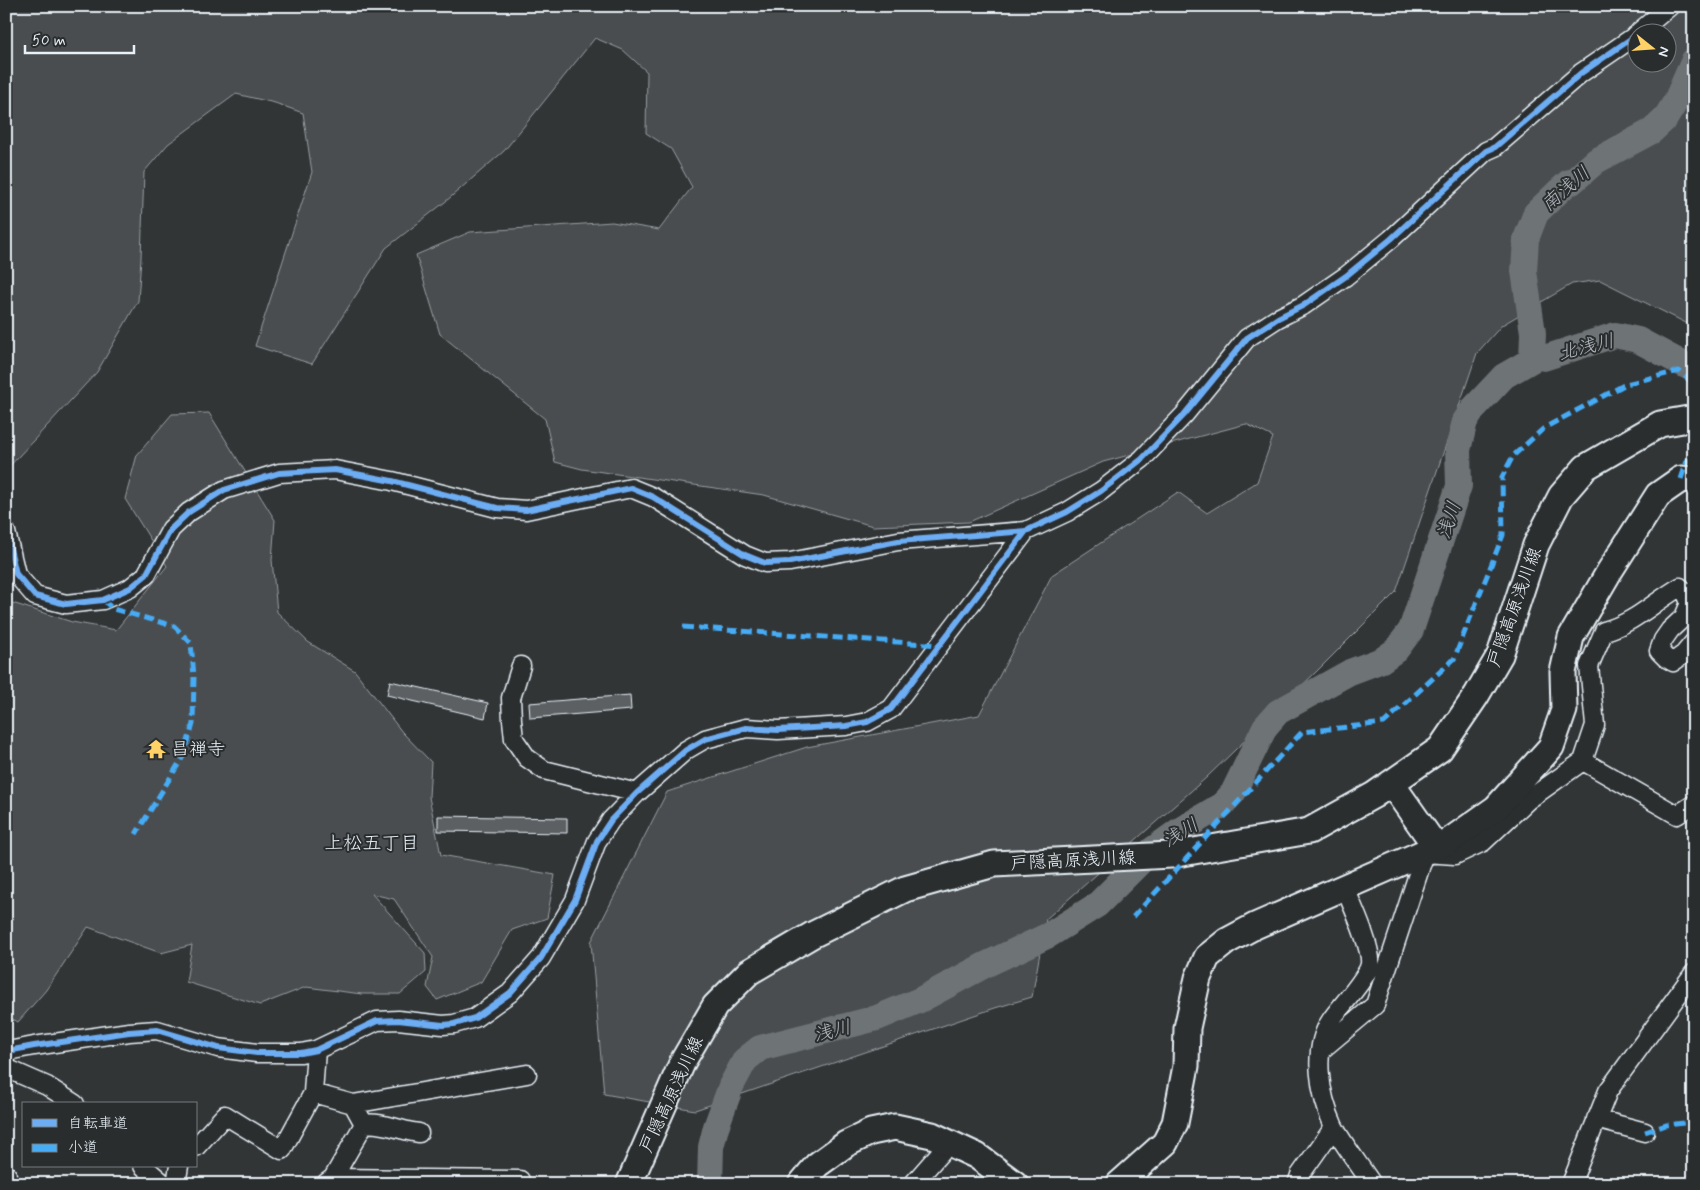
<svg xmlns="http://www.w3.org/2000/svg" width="1700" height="1190" viewBox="0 0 1700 1190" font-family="Mynerve,'Klee One',sans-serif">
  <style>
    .green { fill: #494d4f; stroke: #989fa4; fill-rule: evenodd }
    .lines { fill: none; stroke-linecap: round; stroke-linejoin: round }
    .river { stroke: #6e7376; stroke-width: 26 }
    .building { fill: #5c6063; stroke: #e8f1f8 }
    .minor-casing { stroke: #e8f1f8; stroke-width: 21 }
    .secondary-casing { stroke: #e8f1f8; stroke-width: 29 }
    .minor { stroke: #2a2d2e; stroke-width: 18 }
    .secondary { stroke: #2a2d2e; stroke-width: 25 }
    .quiet { stroke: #46acf6; stroke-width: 5; stroke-dasharray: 10 5; stroke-linecap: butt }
    .cycleway-casing { stroke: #2a2d2e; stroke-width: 9 }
    .cycleway { stroke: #6dadf4; stroke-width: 6 }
    .labels { text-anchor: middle; stroke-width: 4; stroke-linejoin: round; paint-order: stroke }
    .street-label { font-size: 18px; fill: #e8f1f8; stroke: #2a2d2e }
    .poi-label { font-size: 18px; fill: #e8f1f8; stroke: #2a2d2e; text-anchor: start }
    .water-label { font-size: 19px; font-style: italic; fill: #b1b8be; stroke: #2a2d2e }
    .neighbourhood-label { font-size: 19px; fill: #e8f1f8; stroke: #2a2d2e }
  </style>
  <rect width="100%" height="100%" fill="#323536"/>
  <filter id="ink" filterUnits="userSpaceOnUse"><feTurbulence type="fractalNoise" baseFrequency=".02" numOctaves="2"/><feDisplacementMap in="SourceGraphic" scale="10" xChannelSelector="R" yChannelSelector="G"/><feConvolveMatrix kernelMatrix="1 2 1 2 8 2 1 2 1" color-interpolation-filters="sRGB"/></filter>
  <g filter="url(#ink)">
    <path class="green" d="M6 6H1694V327L1600 280 1572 284 1502 325 1477 353 1396 592 1317 671 1207 777 1046 919 1032 997 995 1008 695 1110 604 1094 591 942 667 792 807 747 979 715 1052 575 1178 492 1207 513 1257 482 1273 437 1246 424 1103 462 969 522 873 526 764 495 582 469 555 462 545 419 440 334 416 255 470 232 612 222 659 230 692 187 671 149 646 133 647 72 623 50 595 38 504 151 445 202 386 248 312 364 255 346 312 172 303 113 275 103 236 94 168 144 144 172 141 258 138 301 97 372 6 470ZM1638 32H1668V62H1638Z
      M209 413 275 520 272 560 277 612 308 642 355 671 402 732 431 762 429 797 441 855 555 875 547 918 512 930 481 982 437 1000 427 987 433 957 394 899 372 894 425 953 426 972 400 994H362L306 987 260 1005 186 982 192 945 161 953 88 927 46 990 18 1022 6 1015V601L72 622 116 630 167 566 125 499 137 455 172 414Z"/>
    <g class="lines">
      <path class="river" d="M1532 360 1533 333 1524 271 1526 239 1536 213 1559 191 1569 182H1572L1596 161 1652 131 1665 119 1676 101 1694 60
        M710 1184 711 1147 716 1127 731 1086 745 1060 760 1048 877 1018 920 1000 985 965 1049 935 1097 905 1152 850 1177 832 1222 805 1233 793 1265 727 1278 712 1350 672 1382 660 1396 650 1411 630 1459 486 1458 450 1465 421 1473 409 1504 376 1537 357 1544 358 1615 335 1638 340 1694 370"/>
    </g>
    <path class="building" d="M390 681 488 703 485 718 387 695Z
      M630 695 631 710 530 718 529 703Z
      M438 816 567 818V833L438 831Z"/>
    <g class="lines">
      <defs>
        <path id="minor" d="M1639 32 1670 6
          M6 532 16 574 35 596 66 604 103 600 130 588 146 575 171 529 189 512 224 490 279 473 335 470 392 481 497 508 526 510 631 488 653 497 745 555 765 563 790 562 898 541 1026 531
          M521 666 511 698 512 720 514 739 527 758 544 770 637 793
          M1583 761 1677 815 1694 804
          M1345 888C1352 905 1372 948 1370 964 1368 977 1339 1008 1331 1020 1311 1050 1320 1096 1334 1127 1343 1144 1361 1167 1372 1184
          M316 1050 313 1093 353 1104 527 1074
          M1320 1051 1375 1005 1425 853 1455 855 1483 842 1528 800 1583 761 1595 725 1589 666 1604 631C1633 624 1654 602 1680 587L1686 593 1690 603 1684 617 1670 630 1663 640 1659 651 1666 658 1673 662 1684 654 1694 642
          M6 1055 13 1050 34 1046 129 1032 157 1030 218 1048 257 1053H301L316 1050 377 1021 398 1020 443 1025 454 1024 475 1018 510 993 541 958 575 900 597 841 611 820 637 793 686 750 705 739 746 728 778 730 846 726 867 722 891 709 1026 531 1067 512 1101 491 1142 459 1184 415 1247 338 1278 318 1304 305 1346 276 1391 239 1486 151 1495 147 1581 73 1638 34
          M6 1068 47 1086 75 1104
          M1596 1119 1645 1132
          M364 1124C381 1121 401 1131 419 1133
          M196 1147 225 1115 282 1150 313 1093
          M143 1166 164 1184
          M6 1176 7 1175
          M333 1178 520 1180 519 1184
          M326 1183 333 1178 364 1124 353 1104
          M176 1184 179 1166
          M913 1184 949 1143
          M1297 1184 1300 1175 1334 1127
          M1571 1184 1608 1091 1694 973"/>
        <path id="secondary" d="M1391 783 1436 847
          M629 1184 683 1061 715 1006 749 972 812 935 905 889 994 864 1171 855 1309 831 1374 795 1440 749 1476 696 1500 655 1536 545 1561 496 1586 467 1660 424 1694 418
          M801 1184 817 1165 846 1144 871 1132 895 1127 932 1135 977 1156 1015 1184
          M1119 1184 1165 1143 1175 1123 1186 1066 1187 1028 1198 978 1207 957 1227 941 1255 926 1448 842 1496 808 1551 747 1564 710 1563 672 1571 637 1609 572 1658 495 1681 479 1694 480"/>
      </defs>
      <use href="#minor" class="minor-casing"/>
      <use href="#secondary" class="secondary-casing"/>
      <use href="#minor" class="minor"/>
      <use href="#secondary" class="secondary"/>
      <path class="quiet" d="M1681 479 1687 461 1694 459
        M103 600 113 609 174 626 191 643 194 676 193 724 184 755 136 834
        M683 627 940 645
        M1133 917 1302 732 1384 723 1454 659 1503 535 1502 477 1513 456 1544 428 1626 384 1679 371 1694 384
        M1645 1132 1666 1125 1694 1122"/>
      <defs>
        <path id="cycleway" d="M6 532 16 574 35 596 66 604 103 600 130 588 146 575 171 529 189 512 224 490 279 473 335 470 392 481 497 508 526 510 631 488 653 497 745 555 765 563 790 562 898 541 1026 531
          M6 1055 13 1050 34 1046 129 1032 157 1030 218 1048 257 1053H301L316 1050 377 1021 398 1020 443 1025 454 1024 475 1018 510 993 541 958 575 900 597 841 611 820 637 793 686 750 705 739 746 728 778 730 846 726 867 722 891 709 1026 531 1067 512 1101 491 1142 459 1184 415 1247 338 1278 318 1304 305 1346 276 1391 239 1486 151 1495 147 1581 73 1638 34"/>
      </defs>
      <use href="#cycleway" class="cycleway-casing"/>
      <use href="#cycleway" class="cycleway"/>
    </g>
  </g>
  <defs>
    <symbol id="temple-bare" viewBox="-9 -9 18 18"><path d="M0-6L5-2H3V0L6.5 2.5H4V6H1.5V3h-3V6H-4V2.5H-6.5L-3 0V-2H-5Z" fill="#ffd166" stroke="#2a2d2e" stroke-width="2.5" paint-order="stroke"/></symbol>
  </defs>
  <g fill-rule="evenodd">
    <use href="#temple-bare" x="142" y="735" width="28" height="28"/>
  </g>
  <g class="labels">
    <g class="street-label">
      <text transform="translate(1514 607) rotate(-70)" y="6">戸隠高原浅川線</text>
      <text transform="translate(1073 860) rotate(-3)" y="6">戸隠高原浅川線</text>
      <text transform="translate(671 1094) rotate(-65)" y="6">戸隠高原浅川線</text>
    </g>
    <g class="poi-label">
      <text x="171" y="755">昌禅寺</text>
    </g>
    <g class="water-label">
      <text transform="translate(1565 188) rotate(-41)" y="7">南浅川</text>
      <text transform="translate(1586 346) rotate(-14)" y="7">北浅川</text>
      <text transform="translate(1448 520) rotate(-71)" y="7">浅川</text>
      <text transform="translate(1180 832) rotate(-32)" y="7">浅川</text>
      <text transform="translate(832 1030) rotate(-14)" y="7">浅川</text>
    </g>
    <g class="neighbourhood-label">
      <text x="372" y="849">上松五丁目</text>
    </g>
  </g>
  <rect width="1700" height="1190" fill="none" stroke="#2a2d2e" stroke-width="25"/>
  <rect x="12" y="12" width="1675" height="1165" fill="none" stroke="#e8f1f8" stroke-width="2" filter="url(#ink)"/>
  <rect x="22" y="1102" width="175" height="65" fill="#2a2d2e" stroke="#767b7f"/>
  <rect x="32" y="1119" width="25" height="8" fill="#6dadf4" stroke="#767b7f"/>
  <text x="68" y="1128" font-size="15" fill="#e8f1f8">自転車道</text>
  <rect x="32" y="1144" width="25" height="8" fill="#46acf6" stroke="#767b7f"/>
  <text x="68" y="1152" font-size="15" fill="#e8f1f8">小道</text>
  <g transform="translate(1652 48) rotate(107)"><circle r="24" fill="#2a2d2e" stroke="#767b7f"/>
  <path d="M0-4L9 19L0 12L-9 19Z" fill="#ffd166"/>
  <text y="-8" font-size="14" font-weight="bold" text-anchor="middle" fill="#e8f1f8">N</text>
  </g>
  <path d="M25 45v8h109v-8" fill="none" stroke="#e8f1f8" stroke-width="2.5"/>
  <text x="32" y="45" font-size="15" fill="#e8f1f8" stroke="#2a2d2e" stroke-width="4" paint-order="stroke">50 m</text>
</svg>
